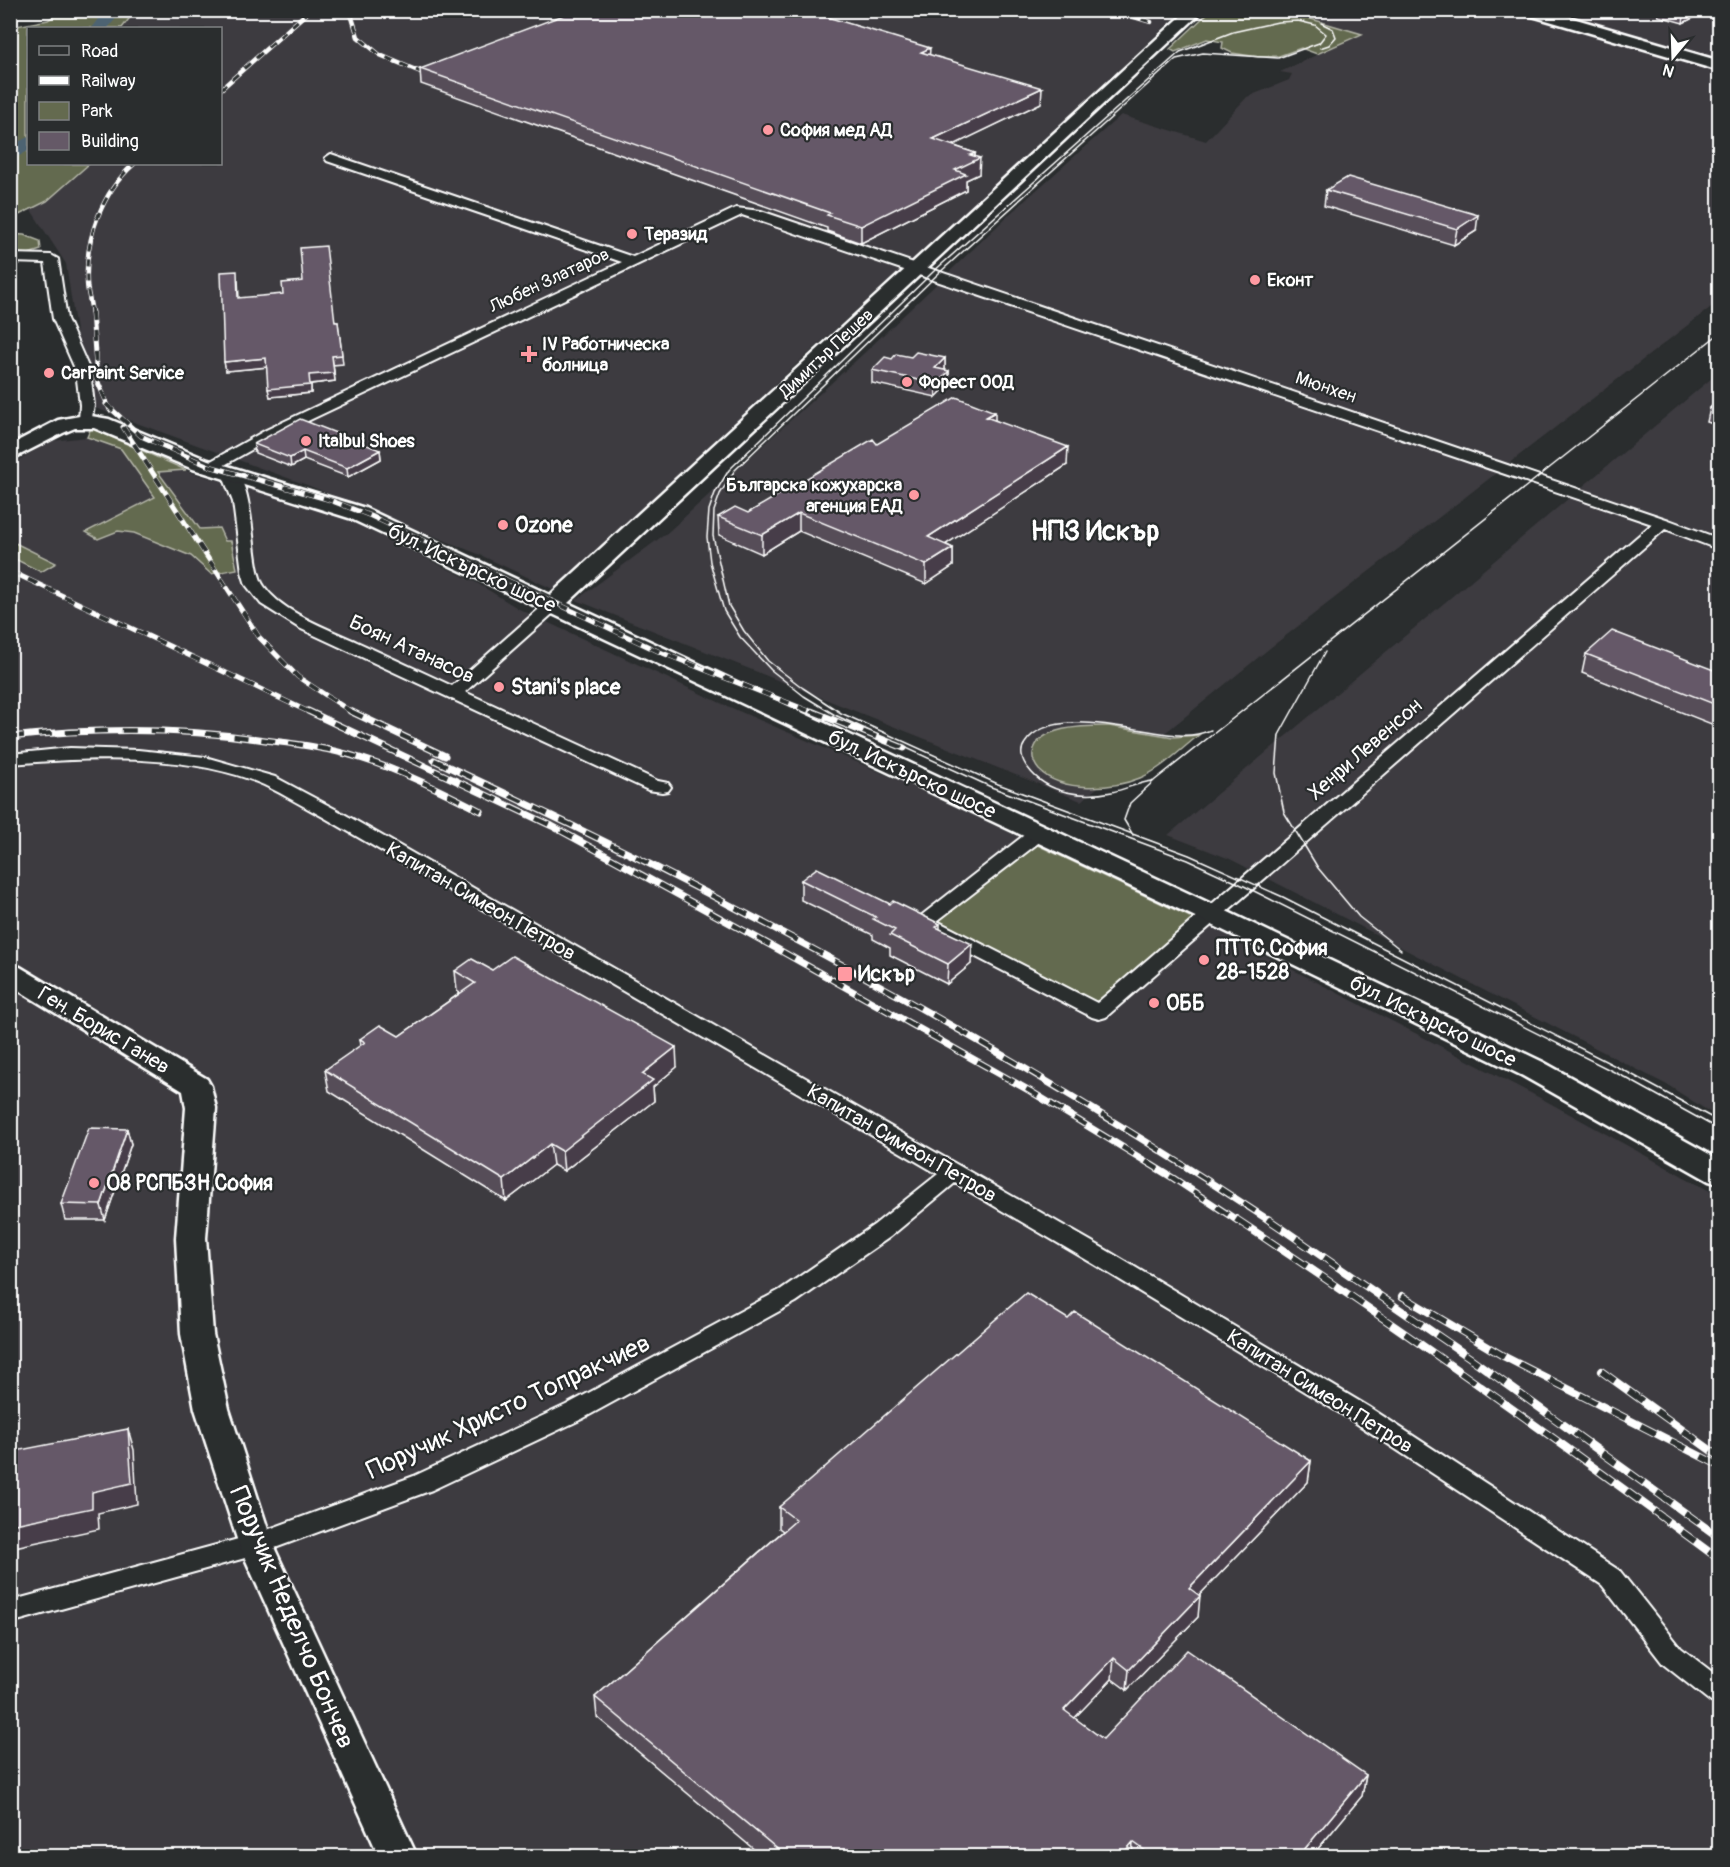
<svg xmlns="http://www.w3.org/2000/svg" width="1730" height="1867" viewBox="0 0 1730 1867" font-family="Pangolin,sans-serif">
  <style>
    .built { fill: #3c3a3f }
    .green { fill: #646a4f; stroke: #b2b4a7; stroke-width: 1.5 }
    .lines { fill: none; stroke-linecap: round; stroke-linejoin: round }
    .river { fill: #4e6472; fill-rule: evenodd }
    .street-casing { stroke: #fff; stroke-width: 4 }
    .secondary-casing { stroke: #fff; stroke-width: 5 }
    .street { fill: #2a2d2e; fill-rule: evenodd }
    .secondary { fill: #2a2d2e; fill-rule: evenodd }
    .tram { stroke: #fff; stroke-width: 1.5 }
    .rail-far3-casing { stroke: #fff; stroke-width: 4.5 }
    .rail-far2-casing { stroke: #fff; stroke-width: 5 }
    .rail-far1-casing { stroke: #fff; stroke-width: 7 }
    .rail-casing { stroke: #fff; stroke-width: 8 }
    .rail-far3 { stroke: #2a2d2e; stroke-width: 3; stroke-dasharray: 8; stroke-linecap: butt }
    .rail-far2 { stroke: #2a2d2e; stroke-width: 4; stroke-dasharray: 10; stroke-linecap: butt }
    .rail-far1 { stroke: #2a2d2e; stroke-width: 4.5; stroke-dasharray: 14; stroke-linecap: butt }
    .rail { stroke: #2a2d2e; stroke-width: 6; stroke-dasharray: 17; stroke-linecap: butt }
    .wall { fill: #574d59; stroke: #fff; stroke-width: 1.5 }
    .shaded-wall { fill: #473e48; stroke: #fff; stroke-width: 1.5 }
    .building { fill: #655967; stroke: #fff; stroke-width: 1.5 }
    .poi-dot { fill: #ff9aa2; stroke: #2a2d2e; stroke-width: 2 }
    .labels { text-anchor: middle; stroke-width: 4.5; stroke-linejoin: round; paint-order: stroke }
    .far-poi-label { font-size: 18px; font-weight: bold; fill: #fff; stroke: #2a2d2e; text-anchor: start }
    .far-street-label { font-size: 18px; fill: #fff; stroke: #2a2d2e }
    .poi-label { font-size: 21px; font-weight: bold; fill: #fff; stroke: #2a2d2e; text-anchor: start }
    .street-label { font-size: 21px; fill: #fff; stroke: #2a2d2e }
    .near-street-label { font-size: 26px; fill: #fff; stroke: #2a2d2e }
    .district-label { font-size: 27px; font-weight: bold; fill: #fff; stroke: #2a2d2e }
  </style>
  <rect width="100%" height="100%" fill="#2a2d2e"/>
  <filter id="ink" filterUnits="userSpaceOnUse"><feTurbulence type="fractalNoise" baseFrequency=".0167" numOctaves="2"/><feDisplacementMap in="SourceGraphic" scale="12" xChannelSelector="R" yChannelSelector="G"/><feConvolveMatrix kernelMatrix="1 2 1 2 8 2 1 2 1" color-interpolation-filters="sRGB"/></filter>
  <g filter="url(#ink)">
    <path class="built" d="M135 11H1182L992 188 799 362 557 591 478 554 307 485 87 405 66 264 20 193 57 164H220V28H122Z
      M1284 11H1507L1719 72V301L1270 648 1081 801 576 600 668 532 863 354 1014 210 1121 115 1206 141 1247 97 1289 80 1292 74 1280 72 1361 34Z
      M1547 11H1719V60Z
      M1719 372V1118L1669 1086 1230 859 1168 835Z
      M87 437 199 475 319 506 477 583 519 609 725 705 898 780 1203 923 1546 1101 1719 1196V1856H11L10 589 22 582 11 577V557L41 572 56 563 11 541 10 465 51 441Z"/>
    <path class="green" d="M61 11H135L122 28H28V164H89L47 201 11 219V27L48 20Z
      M1210 11H1284L1362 34 1317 54 1301 48 1279 56 1258 57 1232 53 1222 48 1223 42 1207 39 1175 52 1170 49Z
      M10 234 24 235 40 241 41 250 28 254H11Z
      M91 428 186 470 158 472 200 529 219 528 225 541H231L237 569 211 574 191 556 134 533 118 531 98 539 86 532 155 497 121 449 87 437Z
      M11 541 56 563 41 572 11 557Z
      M1109 726 1173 737 1199 735C1180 750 1162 769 1140 778 1113 789 1062 793 1039 770 1035 765 1032 759 1033 753 1037 725 1088 726 1109 726Z
      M1029 841 1203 923 1099 1012 923 922Z"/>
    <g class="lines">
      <path class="river" d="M105 10H123L108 28H91Z
        M28 137V151L10 161V146Z"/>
      <defs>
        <path id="street" d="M331 154 633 257 736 208 761 211 1669 520 1720 539V550L1665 529 1106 1017 1099 1019 1092 1017 916 926 913 922 1032 829H1046L1048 833 1046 837 937 921 1097 1003 1652 524 742 215 276 436 212 472H202L199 469 202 466 266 430 622 262 327 161 325 158Z
          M10 254 51 255 58 259 67 319 90 371 94 405 91 424 86 425 79 421 80 405 76 371 53 319 45 263 10 262Z
          M231 471C257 478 249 566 264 586 281 612 329 629 357 642 388 656 420 671 452 686L547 602H559L561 605 559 608 465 692 658 781 668 783 671 787 668 791 662 792 648 790 299 628 261 604 246 585 242 572 233 502 223 476Z
          M70 748 138 750 205 757 275 777 337 810 1108 1251 1369 1407 1620 1571 1681 1648 1720 1678V1705L1711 1702 1663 1664 1602 1585 1353 1421 1092 1263 955 1183 890 1237 796 1302 582 1419 432 1490 256 1555 10 1623V1601L253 1535 414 1476 566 1405 780 1290 874 1225 938 1174 325 818C304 807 285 795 264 785 191 753 88 757 10 764V754Z"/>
        <path id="secondary" d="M1188 10H1204L568 603 1222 909 1543 1062 1720 1160V1184L1709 1181 1523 1076 1204 921 349 518 193 469 94 428H75L63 433 10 460V445L58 420 85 415 109 419 208 460 365 508 550 595Z
          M1520 10H1545L1720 61V71L1522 13Z
          M10 964 20 967 207 1079 211 1086 216 1108 206 1238 213 1334 229 1409 273 1545 417 1856H379L239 1545 195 1409 181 1334 176 1238 186 1108 183 1091 10 985Z"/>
      </defs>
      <use href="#street" class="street-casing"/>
      <use href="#secondary" class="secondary-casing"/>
      <use href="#street" class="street"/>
      <use href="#secondary" class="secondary"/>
      <path class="tram" d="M1320 48 1329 45 1336 37 1333 29 1321 23
        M1325 652 1279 735 1276 773 1284 812 1318 868 1359 917 1401 950
        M1152 781C1138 783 1126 789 1112 792 1083 798 1047 794 1028 768 1022 761 1019 751 1025 743 1050 704 1141 733 1179 735 1190 736 1201 734 1211 730
        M1133 835 1124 820 1130 803 1155 780 1720 333
        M1720 1122 1629 1073 1283 897 1189 855 998 784 841 713 803 688 768 661 744 631 729 606 713 536 714 511 720 494 735 470 938 274 1176 59 1203 53 1278 58 1319 43 1326 34 1315 25 1298 21 1278 22 1233 32 1180 52 933 272 729 470 715 493 709 510 707 537 710 562 724 611 740 637 771 670 804 696 835 715 991 787 1188 860 1244 886 1626 1078 1720 1130"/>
      <defs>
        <path id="rail-far3" d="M353 10 351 14 358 37 380 55 430 76
          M1111 10 1151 22
          M220 90 310 10
          M92 314C91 303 87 292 87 282 85 238 102 192 134 164"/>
        <path id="rail-far2" d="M92 312 97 380 110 410
          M106 404 141 436 209 466 327 499 371 516 660 652 814 713
          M123 427 259 637 298 677 353 713
          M10 571 311 713"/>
        <path id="rail-far1" d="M308 711 552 826 781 951 1030 1091 1173 1178 1238 1221
          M350 711 445 756
          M811 711 904 748
          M10 737C95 728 181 728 265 740 297 744 329 748 360 758 402 771 442 791 481 811
          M434 760C724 894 1003 1045 1270 1221"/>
        <path id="rail" d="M1236 1219C1401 1328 1561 1442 1720 1560
          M1268 1219 1469 1357 1720 1538
          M1402 1296 1505 1357 1720 1466
          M1601 1371 1720 1457"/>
      </defs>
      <use href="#rail-far3" class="rail-far3-casing"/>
      <use href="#rail-far2" class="rail-far2-casing"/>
      <use href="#rail-far1" class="rail-far1-casing"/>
      <use href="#rail" class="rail-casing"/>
      <use href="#rail-far3" class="rail-far3"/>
      <use href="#rail-far2" class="rail-far2"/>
      <use href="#rail-far1" class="rail-far1"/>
      <use href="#rail" class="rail"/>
    </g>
    <path class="wall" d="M1659 10H1709L1683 23 1658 16Z
      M420 69 1041 103 952 145 975 153V157L979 174 966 180V190L861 243 827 231V228L421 84Z
      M1326 190 1476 231 1454 245 1324 206Z
      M238 279 239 298 335 322H338L343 364 333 365 335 381 311 384V393L270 397 267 367 226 371Z
      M911 357 945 358V370L949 371V384L936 397 872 383V370L892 359Z
      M1719 399V426L1707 422 1710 408Z
      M995 420 1067 465 945 544 953 548V566L926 584 799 531 762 554 719 535 718 517 748 513 877 444Z
      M254 444 380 450 381 459 348 477 304 460 291 467 255 453Z
      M1586 654 1719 672V727L1582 673Z
      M801 880 940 924V929L971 964 947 984 890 955V948L873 939V935L801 900Z
      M492 970 677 1067 653 1087 654 1101 564 1171 553 1165 506 1201 329 1091 325 1070 361 1046 360 1039 399 1036 460 993 457 991 455 971Z
      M127 1129 131 1144 105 1220H65L61 1204Z
      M1068 1319 1311 1461 1308 1482 1199 1595 1198 1617 1127 1690 1112 1679 1074 1718 1103 1739 1366 1775 1362 1796 1311 1857H763L597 1717 595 1697 783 1531 779 1528V1507Z"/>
    <path class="shaded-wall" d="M1685 10H1709L1683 23Z
      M930 48 929 63 921 52Z
      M1042 88 1041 103 933 155V139Z
      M975 153V160L980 158 979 174 966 180V190L861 243V226L955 170 970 155Z
      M1478 215 1476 231 1454 245 1457 229Z
      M332 356 335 381 311 384V393L270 397 268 389Z
      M266 358 268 367 226 371 224 362Z
      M945 358V371L935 368Z
      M949 371V384L936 397 937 384Z
      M995 412V429L986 417Z
      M1068 447 1067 465 928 556V537Z
      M380 450 381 459 348 477 347 468Z
      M303 451 304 460 291 467 290 458Z
      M799 513V531L762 554V535Z
      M953 548V566L926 584V565Z
      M972 944 971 964 947 984 948 964Z
      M676 1047 677 1067 653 1087 654 1101 564 1171 562 1151 642 1074Z
      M127 1129 131 1144 105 1220 101 1205Z
      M550 1144 553 1165 506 1201 504 1180Z
      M128 1429 134 1450 137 1504 98 1513 99 1529 10 1548V1525L92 1492Z
      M1311 1461 1308 1482 1186 1609 1189 1588Z
      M1200 1596 1198 1617 1127 1690 1129 1670Z
      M1114 1658 1112 1679 1062 1731 1064 1710Z
      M1366 1775 1362 1796 1311 1857H1298Z
      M1133 1842 1132 1857H1120Z"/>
    <path class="building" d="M577 10H804L930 48 921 52 1042 88 933 139 975 153 970 155 980 158 955 170 966 174 861 226 827 215 830 213 420 69Z
      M1348 177 1478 215 1457 229 1326 190Z
      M326 246 335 322H338L342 355 332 356 334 373 309 375 310 385 268 389 266 358 224 362 221 272 237 271 238 298 283 294 282 283 303 281 300 248Z
      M916 352 945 358 935 368 949 371 937 384 872 370 885 357 892 359 896 354 911 357Z
      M956 397 995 412 986 417 1068 447 928 537 953 548 926 565 799 513 762 535 718 517 735 507 748 513 873 439 877 444Z
      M1719 399V411L1710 408Z
      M300 419 380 450 347 468 303 451 290 458 254 444Z
      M1612 631 1719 672V706L1586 654Z
      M817 868 890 904 893 901 940 924 936 927 972 944 948 964 890 935 895 930 873 919 876 917 801 880Z
      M512 956 676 1047 642 1074 653 1080 562 1151 550 1144 504 1180 325 1070 365 1042 360 1039 380 1025 399 1036 475 983 455 971 472 959 492 970Z
      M89 1128 127 1129 101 1205 61 1204Z
      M1026 1293 1068 1319 1075 1312 1311 1461 1189 1588 1200 1596 1129 1670 1114 1658 1064 1710 1103 1739 1187 1650 1366 1775 1298 1857H1154L1133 1842 1120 1857H787L595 1697 796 1520 779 1507Z
      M128 1429 132 1483 92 1492V1508L10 1525V1452Z"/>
  </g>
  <g class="poi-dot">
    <circle cx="768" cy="130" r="6"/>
    <circle cx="632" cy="234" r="6"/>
    <circle cx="1255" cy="280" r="6"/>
    <path d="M526 345h6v6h6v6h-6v6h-6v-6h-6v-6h6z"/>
    <circle cx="49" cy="373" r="6"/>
    <circle cx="907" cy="382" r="6"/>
    <circle cx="306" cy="441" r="6"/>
    <circle cx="914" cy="495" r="6"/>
    <circle cx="503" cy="525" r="6"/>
    <circle cx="499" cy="687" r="6"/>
    <circle cx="1204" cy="960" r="6"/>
    <rect x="837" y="966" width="16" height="16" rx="3"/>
    <circle cx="1154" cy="1003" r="6"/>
    <circle cx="94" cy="1183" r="6"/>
  </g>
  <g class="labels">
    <g class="far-poi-label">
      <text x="780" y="136">София мед АД</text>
      <text x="644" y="240">Теразид</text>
      <text x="1267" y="286">Еконт</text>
      <text x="542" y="350">IV Работническа<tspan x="542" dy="21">болница</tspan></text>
      <text x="61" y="379">CarPaint Service</text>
      <text x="919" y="388">Форест ООД</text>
      <text x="318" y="447">Italbul Shoes</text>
      <text x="902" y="491" text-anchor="end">Българска кожухарска<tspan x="902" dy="21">агенция ЕАД</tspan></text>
    </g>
    <g class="far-street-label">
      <text transform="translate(549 280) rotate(-25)" y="6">Любен Златаров</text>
      <text transform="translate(826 353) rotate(-43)" y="6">Димитър Пешев</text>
      <text transform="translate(1326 387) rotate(19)" y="6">Мюнхен</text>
    </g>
    <g class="poi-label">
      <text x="515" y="532">Ozone</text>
      <text x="511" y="694">Stani's place</text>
      <text x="1216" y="955">ПТТС София<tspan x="1216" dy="24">28-1528</tspan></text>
      <text x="858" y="981">Искър</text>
      <text x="1166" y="1010">ОББ</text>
      <text x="106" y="1190">08 РСПБЗН София</text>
    </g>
    <g class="street-label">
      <text transform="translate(472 568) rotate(25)" y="7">бул. Искърско шосе</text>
      <text transform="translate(412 649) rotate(25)" y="7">Боян Атанасов</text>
      <text transform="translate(1365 749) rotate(-41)" y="7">Хенри Левенсон</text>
      <text transform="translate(912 774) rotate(25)" y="7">бул. Искърско шосе</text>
      <text transform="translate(481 901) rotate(30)" y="7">Капитан Симеон Петров</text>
      <text transform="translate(1433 1021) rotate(26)" y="7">бул. Искърско шосе</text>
      <text transform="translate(104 1030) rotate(31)" y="7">Ген. Борис Ганев</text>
      <text transform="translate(902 1143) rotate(30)" y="7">Капитан Симеон Петров</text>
      <text transform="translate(1320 1391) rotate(32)" y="7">Капитан Симеон Петров</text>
    </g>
    <g class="near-street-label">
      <text transform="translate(508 1406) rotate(-25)" y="9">Поручик Христо Топракчиев</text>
      <text transform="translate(293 1617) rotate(67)" y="9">Поручик Неделчо Бончев</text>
    </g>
    <g class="district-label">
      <text x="1095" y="540">НПЗ Искър</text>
    </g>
  </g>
  <rect width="1730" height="1867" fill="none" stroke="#2a2d2e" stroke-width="36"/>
  <rect x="18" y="18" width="1694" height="1831" fill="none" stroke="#fff" stroke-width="2" filter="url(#ink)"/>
  <rect x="27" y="27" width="195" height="138" fill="#2a2d2e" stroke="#7f8182" stroke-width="1.5"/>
  <rect x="39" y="46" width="30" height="9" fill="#2a2d2e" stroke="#7f8182" stroke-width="1.5"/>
  <text x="81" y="57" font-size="18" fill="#ffffff">Road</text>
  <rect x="39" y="76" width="30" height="9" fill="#ffffff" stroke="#7f8182" stroke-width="1.5"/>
  <text x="81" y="87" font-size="18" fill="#ffffff">Railway</text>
  <rect x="39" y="102" width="30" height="18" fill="#646a4f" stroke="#7f8182" stroke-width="1.5"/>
  <text x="81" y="117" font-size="18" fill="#ffffff">Park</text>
  <rect x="39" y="132" width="30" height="18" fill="#655967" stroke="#7f8182" stroke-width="1.5"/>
  <text x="81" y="147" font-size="18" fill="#ffffff">Building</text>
  <g transform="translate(1673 57) rotate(199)" stroke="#2a2d2e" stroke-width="4.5" paint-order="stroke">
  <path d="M0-4.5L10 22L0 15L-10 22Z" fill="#ffffff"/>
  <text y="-9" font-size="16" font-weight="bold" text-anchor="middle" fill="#ffffff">N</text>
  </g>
</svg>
